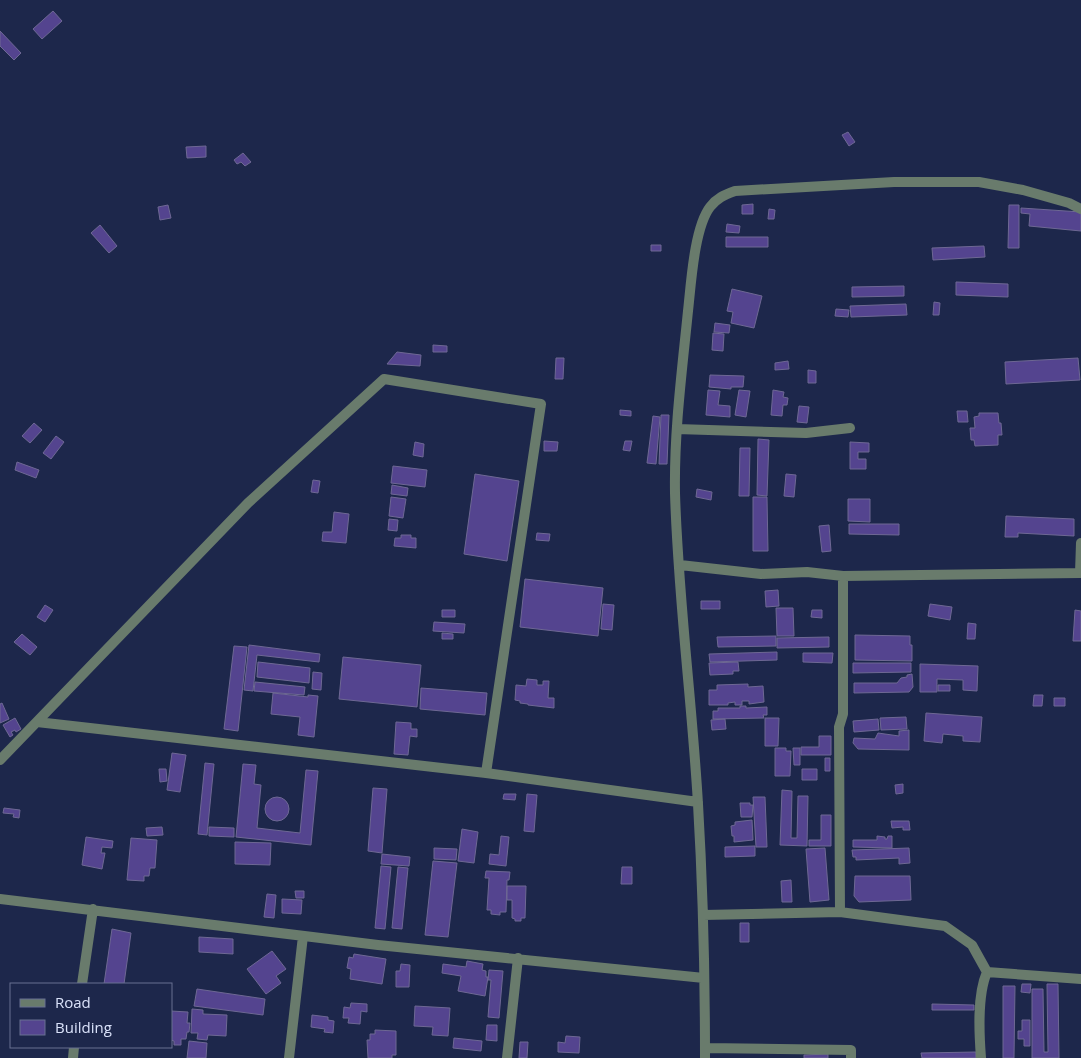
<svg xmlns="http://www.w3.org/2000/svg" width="1081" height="1058" viewBox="0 0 1081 1058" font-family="'Open Sans',sans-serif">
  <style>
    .building { fill: #54448f; stroke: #6e6894 }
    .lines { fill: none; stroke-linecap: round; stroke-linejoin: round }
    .minor { stroke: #697b6c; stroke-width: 10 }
  </style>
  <rect width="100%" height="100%" fill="#1d274b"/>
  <path class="building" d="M53 11 62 21 42 39 33 29Z
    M0 31 21 53 14 60 0 46Z
    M848 132 855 142 849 146 842 135Z
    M206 146V157L187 158 186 147Z
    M243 153 251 162 245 166 241 162 237 164 234 160Z
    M753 204V214H742V205Z
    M168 205 171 218 160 220 158 207Z
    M1009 205H1019V248H1008Z
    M1021 208 1081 212V231L1029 226 1030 214 1021 213Z
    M769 209 775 210 774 219H768Z
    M727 224 740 226 739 233 726 232Z
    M100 225 117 246 109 253 91 233Z
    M726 237H768V247H726Z
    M651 245H661V251H651Z
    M984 246 985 257 933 260 932 248Z
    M956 282 1008 284V297L956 295Z
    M904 286V296L852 297V287Z
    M732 289 762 296 754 328 731 323 733 312 727 311Z
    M934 302 940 303 939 315H933Z
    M906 304 907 315 851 317 850 306Z
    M836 309 849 310 848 317 835 316Z
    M715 323 730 325 729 333 714 332Z
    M713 333 724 334 723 351 712 350Z
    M433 345 447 346V352H433Z
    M397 352 421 355 420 366 387 364Z
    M556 358H564L563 379H555Z
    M1078 358 1080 380 1006 384 1005 362Z
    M788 361 789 369 775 370V363Z
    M808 370 816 371V383H808Z
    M710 375 744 376 743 387H731V389L709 387Z
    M708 390 720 391 718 405 730 406V417L706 415Z
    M739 390 750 391 746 417 735 415Z
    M773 390 784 392 783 397 788 398 787 405H783L782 416 771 415Z
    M799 406 809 407 807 423 797 422Z
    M620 410 631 411V416L620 415Z
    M957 411H967L968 422H958Z
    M979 413H998L999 423H1001L1002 435H998V445L975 446 974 440H971L970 428H975L974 417 979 416Z
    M661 415H669L667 464H659Z
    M653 416 660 417 656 464 647 463Z
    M34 423 42 430 30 443 22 436Z
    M56 436 64 442 51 459 43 453Z
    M758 439 769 440 767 496 757 495Z
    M544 441 558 442 557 451H544Z
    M625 441H632L630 451 623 450Z
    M415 442 424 444 423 457 413 455Z
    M850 442 869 443V452H858V459H866V469H850Z
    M740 448H750L749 496H739Z
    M17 462 39 470 36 478 15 470Z
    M393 466 427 470 425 487 391 483Z
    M475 474 519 481 507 561 464 554Z
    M786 474 796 475 794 497 784 496Z
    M313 480 320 481 318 493 311 492Z
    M392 485 408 488 407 496 391 494Z
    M697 489 712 492 711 500 696 497Z
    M391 497 406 499 403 518 389 516Z
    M753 497H767L768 551H753Z
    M848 499H870V522L848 521Z
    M334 512 349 514 346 543 322 541 323 532H332Z
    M1006 516 1074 519V536L1018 533V537H1005Z
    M389 519 398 520 397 531 388 530Z
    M849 524H899V535L849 534Z
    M829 525 831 551 822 552 819 526Z
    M537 533 550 534 549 541 536 540Z
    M401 535H411V538H416V548L394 546 395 538H401Z
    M525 579 603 588 598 636 520 627Z
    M778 590 779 606 766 607 765 591Z
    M701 601H720V609H701Z
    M603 604 614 605 612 630 601 629Z
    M930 604 952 607 950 620 928 616Z
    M45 605 53 610 45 622 37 617Z
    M776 608H793L794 636H777Z
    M442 610H455V617H442Z
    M812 610H822V618L811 617Z
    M1075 610 1081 611V641H1073Z
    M434 622 465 624 464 633 433 631Z
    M968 623 976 624 975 639H967Z
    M442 633 453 634V639H442Z
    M22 634 37 647 30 655 14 642Z
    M855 635 910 636V645H912V661L855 660Z
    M776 636V646L718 647 717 637Z
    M829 637V647L777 648V638Z
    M249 645 320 654 319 662 257 655 253 691 244 690Z
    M234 646 247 647 238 731 224 729Z
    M777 652V660L710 662 709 654Z
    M803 653H833L832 663 803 662Z
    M343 657 421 665 417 707 339 699Z
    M258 662 310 668 309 683 257 677Z
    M738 662 739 671H733V674L710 675 709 663Z
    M853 663H911V672L853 673Z
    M920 664 978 666 977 691 963 690V680L937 679V692H920Z
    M313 672 322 673 321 690 312 689Z
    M912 674 913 687 909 692 854 693V683H897L901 678 907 677V675Z
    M527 679 537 680V685H543V681H549L548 698H554V708L528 705V704L520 703V701L515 700 516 685 526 686Z
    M255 682 305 687 304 695 254 691Z
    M748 684V687L763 686 764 702 749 704V701H742V705H735V702L728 703V705H709V690H717V685Z
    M938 685H950V691H938Z
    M421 688 487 693 485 715 420 709Z
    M273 693 308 697V695L318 696 314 737 298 735 300 717 271 714Z
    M1034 695H1043L1042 706H1033Z
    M1054 698H1065V706H1054Z
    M2 703 9 719 0 723V704Z
    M740 706H746V708L767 707V715H763L764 718 713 719V711H718V708H740Z
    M926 713 982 717 980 742 963 741V736L943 734 942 743 924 741Z
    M906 717 907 729 881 730 880 718Z
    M15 718 21 729 16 732 15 730 11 732 13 735 10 737 3 725Z
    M765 718H779L778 746H765Z
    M725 719 726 729 712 730 711 720Z
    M878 719 879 730 854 732 853 721Z
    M396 722 411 723V729H417V737L410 736 408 755 394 754Z
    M909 730V750L858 749 853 743 854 738 875 739 878 733 899 736V731Z
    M819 736H831V755H801V747H819Z
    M775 748H786V751H791L790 776H775Z
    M793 748H800V765H794Z
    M172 753 186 755 180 792 167 790Z
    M825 758H830V771H825Z
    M205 763 214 764 207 835 198 834Z
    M243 764 256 765 254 784 261 785 257 828 300 833 306 770 318 771 311 845 236 837Z
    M159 769H166L167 781 160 782Z
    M802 769H817V780H802Z
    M903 784V793L896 794 895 785Z
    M373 788 387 789 382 853 368 851Z
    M782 790 792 791 791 838H797L798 796H808L807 846 780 845Z
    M504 794H516L515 800 503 799Z
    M527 794 537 795 534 832 524 831Z
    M265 809a12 12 0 1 1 24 0a12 12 0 1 1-24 0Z
    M753 797H765L767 847H756Z
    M740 803H750V805H753L752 817H741Z
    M4 808 20 810 19 818 13 817 14 814 3 813Z
    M821 815H831V846H809V840H821Z
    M752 820 753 840 734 842V836H732L731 826 735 825V822Z
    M891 821H909L910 830H903V827L892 828Z
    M162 827 163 835 147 836 146 828Z
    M209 827 234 828V837L209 836Z
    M462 829 478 832 474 863 458 861Z
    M501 836 509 837 506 866 489 864 490 854 499 855Z
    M877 836 885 837V839H887L888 836H892V848L853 847V840H877Z
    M86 837 113 841 112 848 102 847 101 853H105L102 869 82 865Z
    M131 838 157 840 155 868H150L149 876H144V881L127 880Z
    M235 842 271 843 270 865 235 864Z
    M755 846V856L725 857V847Z
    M434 848 457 849 456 860 434 859Z
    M825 848 829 900 810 902 806 849Z
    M909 848 910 863 899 864V858L856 860V857H853L852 850Z
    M382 854 410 857 409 866 381 864Z
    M433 861 457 863 448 937 425 935Z
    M381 866 391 867 385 929 375 928Z
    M398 867 408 868 402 929 392 928Z
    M622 867H632V884H621Z
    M486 871 510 872 509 880H507L506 912H500V915L491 914V910H487L489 878H485Z
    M855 876H910L911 900 859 902 854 896Z
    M791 880 792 902H782L781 881Z
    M507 886H526L525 918H521V921H515V919L512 918V900H507Z
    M295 891H304V898H296Z
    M267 894 276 895 274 918 264 917Z
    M282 899 302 900 301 914 282 913Z
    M740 923H749V942H740Z
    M112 929 131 933 124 984H104Z
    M199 937 233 939V954L199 952Z
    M272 951 286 969 276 976 281 983 266 994 247 969Z
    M354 954 386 959 382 984 350 979 351 969 347 968 349 957 353 958Z
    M467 961 483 964 482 970 486 971V977H488L485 996 458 991 461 976 442 973 443 964 466 967Z
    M401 964 410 965 409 987H396V971H400Z
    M489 970 503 971 499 1018 488 1017 491 980H488Z
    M1022 984H1031L1030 993 1021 992Z
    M1047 984H1058L1059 1058H1032V989H1043L1044 1052H1048Z
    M1003 986H1015L1014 1058H1003Z
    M197 989 265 999 263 1015 194 1006Z
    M351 1003 367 1004V1012L361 1011 360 1024 348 1023 349 1018H343L344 1007 350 1008Z
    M932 1004 974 1005V1010H932Z
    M415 1006 450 1008 448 1036 432 1035 433 1027 414 1026Z
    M192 1009 203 1010V1014L227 1015 226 1036 208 1035 207 1040 197 1039 198 1033H191Z
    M171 1011 188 1012 187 1023H190L189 1032H187L186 1039H181V1045H174V1041L171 1040Z
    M312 1015 328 1017V1020L334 1021 333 1033 324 1032 325 1029 311 1027Z
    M1022 1020H1030V1046H1024V1039H1018V1031H1022Z
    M487 1025H497V1041L486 1040Z
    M375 1030 396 1031V1055H392V1058H368L367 1040H370V1034H375Z
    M566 1036 580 1037 579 1053 558 1052V1042L565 1043Z
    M454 1038 482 1041 481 1051 453 1048Z
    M189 1041 207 1043 206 1058H187Z
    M520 1042H528L527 1058H519Z
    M976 1052V1058H922L921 1053Z
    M828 1054V1058H804V1055Z"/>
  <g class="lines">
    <path class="minor" d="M677 429 806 433 850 428
      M680 565 761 574 807 572 843 576 1081 573
      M1080 573 1081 543
      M37 722 486 773 698 802
      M0 760 248 503 384 379 541 404 486 773
      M0 899 378 945 704 978
      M840 912 839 727 843 714V576
      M703 915 840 912 945 926 972 945 987 972
      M987 972 1081 979
      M82 984 93 909
      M705 1048 851 1050V1058
      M73 1058 74 1047
      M289 1058 303 936
      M507 1058 518 958
      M705 1058C705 973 703 889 698 804 692 701 678 597 675 493 674 432 682 371 688 311 691 285 694 228 710 207 717 198 724 195 735 191L894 182H979L1023 190 1069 203 1081 209
      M981 1058C979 1032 977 995 987 972"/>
  </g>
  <rect x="10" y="983" width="162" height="65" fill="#1d274b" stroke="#687191"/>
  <rect x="20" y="999" width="25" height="8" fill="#697b6c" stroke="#687191"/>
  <text x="55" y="1008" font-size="15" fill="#d9e1f9">Road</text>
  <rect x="20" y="1020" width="25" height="15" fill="#54448f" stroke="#687191"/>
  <text x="55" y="1033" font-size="15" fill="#d9e1f9">Building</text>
</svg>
